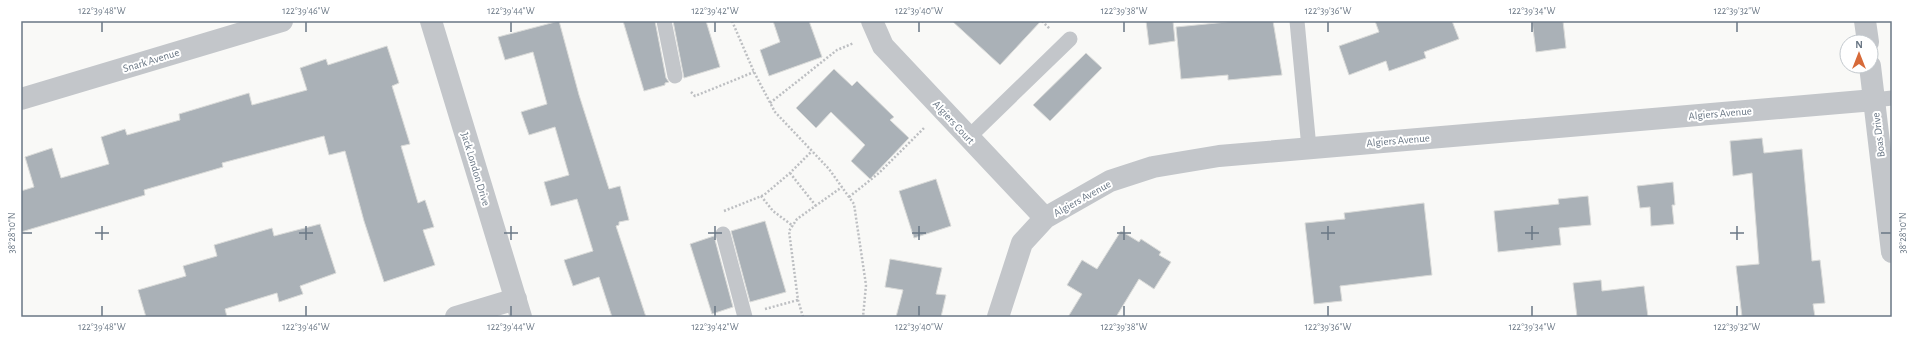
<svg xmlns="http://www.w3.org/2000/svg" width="1913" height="338" viewBox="0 0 1913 338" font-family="'Alegreya Sans',sans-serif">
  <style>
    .building { fill: #aab1b7; stroke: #dadbd9 }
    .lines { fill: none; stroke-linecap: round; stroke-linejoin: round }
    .path { stroke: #bdbfc2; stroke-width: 2.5; stroke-dasharray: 2 2; stroke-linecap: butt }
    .lane { stroke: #c3c6ca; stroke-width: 15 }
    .street { stroke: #c3c6ca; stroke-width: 22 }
    .ticks { fill: none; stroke: #6a7785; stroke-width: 1.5 }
    .labels { text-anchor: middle; stroke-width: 4; stroke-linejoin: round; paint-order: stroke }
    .street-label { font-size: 11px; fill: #6a7785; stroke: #fff }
    .neatline { fill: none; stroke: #6a7785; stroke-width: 1.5 }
    .ticks-label { font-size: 10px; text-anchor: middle; fill: #6a7785 }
  </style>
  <rect width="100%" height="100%" fill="#f9f9f7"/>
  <path class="building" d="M559 21 579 95 609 189 620 186 629 220 619 222V225L616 226 646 317H612L599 277 573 286 564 260 593 251 577 199 551 206 544 182 569 175 555 127 529 135 521 112 547 104 533 52 505 60 498 37Z
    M623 21H655L666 78 669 82 665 83V85L644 91Z
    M673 21H706L720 67 684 78Z
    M773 21H809L822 57 769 76 760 50 780 42Z
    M952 21H1041L1000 65Z
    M1146 21H1173L1175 41 1149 45Z
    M1237 21H1273L1282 75 1228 80V75L1181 79 1176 27Z
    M1375 21H1452L1459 39 1424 52 1426 58 1389 71 1386 61 1349 75 1339 46 1379 32Z
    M1532 21H1563L1566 48 1536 52Z
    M387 46 399 83 392 86 410 144 401 146 418 203 425 200 434 227 423 230 435 265 384 282 364 221 345 151 329 155 324 136 222 163 223 167 144 190 145 195 21 232V191L34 187 25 157 52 148 61 178 109 164 101 137 125 129 127 135 180 120 179 114 249 93 252 105 307 90 300 68 326 59 328 65Z
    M1086 53 1102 68 1050 121 1033 105Z
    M834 69 852 86 857 81 894 117 890 120 909 138 870 179 851 161 865 145 831 112 816 128 796 108Z
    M1762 138 1764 153 1802 149 1812 261 1820 260 1825 303 1813 304 1815 317H1742L1736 266 1759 264 1752 173 1733 176 1730 141Z
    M936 179 951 226 914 238 899 191Z
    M1673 182 1675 205H1672L1674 224 1651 226 1650 207 1640 208 1637 186Z
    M1588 196 1591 225 1559 228 1561 245 1498 252 1494 211 1559 204 1558 199Z
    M1424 203 1432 275 1340 286 1342 301 1314 304 1305 223 1345 219 1344 213Z
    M765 221 786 292 750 302 731 231Z
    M320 224 336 273 300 286 303 294 279 302 277 293 225 309 227 317H146L138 290 186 276 183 266 217 256 214 245 272 228 274 236Z
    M1121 231 1139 242 1141 239 1161 252 1159 255 1171 262 1154 289 1139 279 1116 317H1068L1082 294 1067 285 1082 260 1097 269Z
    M714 236 733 307 712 314 690 244Z
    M890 259 942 268 936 294 946 295 941 317H896L903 290 885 287Z
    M1601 280 1602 291 1644 286 1648 317H1577L1573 283Z"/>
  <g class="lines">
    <path class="path" d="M732 21 754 72 775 112 829 169 854 204 866 285 863 317
      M1042 21 1050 29
      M691 92 695 96 754 72
      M770 103 837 50 854 43
      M790 173 816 206
      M761 196 773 211 793 226
      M849 197 879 173 925 127
      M724 211 764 195 790 173 812 151
      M765 309 798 300
      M803 317 798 300 789 231 797 219 842 187"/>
    <path class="lane" d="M664 21 675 76
      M1297 21 1309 148
      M1874 100 1892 98
      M969 137 1070 39
      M723 234 745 317"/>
    <path class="street" d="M431 21 521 317
      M872 21 883 46 1045 218
      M1865 21 1868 42
      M1870 66 1892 252
      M21 99 282 21
      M456 317 516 299
      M998 317 1022 243 1045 218 1110 181 1153 167 1219 156 1874 100"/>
  </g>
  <path class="ticks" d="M102 22V32M306 22V32M511 22V32M715 22V32M919 22V32M1124 22V32M1328 22V32M1532 22V32M1737 22V32M102 226V240M306 226V240M511 226V240M715 226V240M919 226V240M1124 226V240M1328 226V240M1532 226V240M1737 226V240M22 233H32M95 233H109M299 233H313M504 233H518M708 233H722M912 233H926M1117 233H1131M1321 233H1335M1525 233H1539M1730 233H1744M1881 233H1891M102 306V316M306 306V316M511 306V316M715 306V316M919 306V316M1124 306V316M1328 306V316M1532 306V316M1737 306V316"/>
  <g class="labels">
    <g class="street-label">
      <text transform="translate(151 60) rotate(-17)" y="4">Snark Avenue</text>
      <text transform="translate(1720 113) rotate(-5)" y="4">Algiers Avenue</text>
      <text transform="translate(954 122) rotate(47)" y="4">Algiers Court</text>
      <text transform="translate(1878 135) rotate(-97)" y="4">Boas Drive</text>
      <text transform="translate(1398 140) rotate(-5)" y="4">Algiers Avenue</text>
      <text transform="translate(476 169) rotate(73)" y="4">Jack London Drive</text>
      <text transform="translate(1082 198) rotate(-29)" y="4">Algiers Avenue</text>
    </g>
  </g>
  <rect width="1913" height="338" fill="none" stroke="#ffffff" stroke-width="44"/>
  <g transform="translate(1859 54)"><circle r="19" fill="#ffffff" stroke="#c3c9ce"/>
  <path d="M0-3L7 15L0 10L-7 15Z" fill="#d76a39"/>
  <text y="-6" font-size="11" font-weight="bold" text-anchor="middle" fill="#6a7785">N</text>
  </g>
  <rect x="22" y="22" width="1869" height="294" class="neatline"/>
  <g class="ticks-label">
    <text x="102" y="14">122°39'48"W</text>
    <text x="306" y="14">122°39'46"W</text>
    <text x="511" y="14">122°39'44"W</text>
    <text x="715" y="14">122°39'42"W</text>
    <text x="919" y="14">122°39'40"W</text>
    <text x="1124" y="14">122°39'38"W</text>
    <text x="1328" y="14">122°39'36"W</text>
    <text x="1532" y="14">122°39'34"W</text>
    <text x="1737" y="14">122°39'32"W</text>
    <text transform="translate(11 233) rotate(-90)" y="4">38°28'10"N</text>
    <text transform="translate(1902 233) rotate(-90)" y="4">38°28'10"N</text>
    <text x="102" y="330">122°39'48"W</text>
    <text x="306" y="330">122°39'46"W</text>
    <text x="511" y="330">122°39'44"W</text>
    <text x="715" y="330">122°39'42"W</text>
    <text x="919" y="330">122°39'40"W</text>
    <text x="1124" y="330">122°39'38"W</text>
    <text x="1328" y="330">122°39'36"W</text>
    <text x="1532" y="330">122°39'34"W</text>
    <text x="1737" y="330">122°39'32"W</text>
  </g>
</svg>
